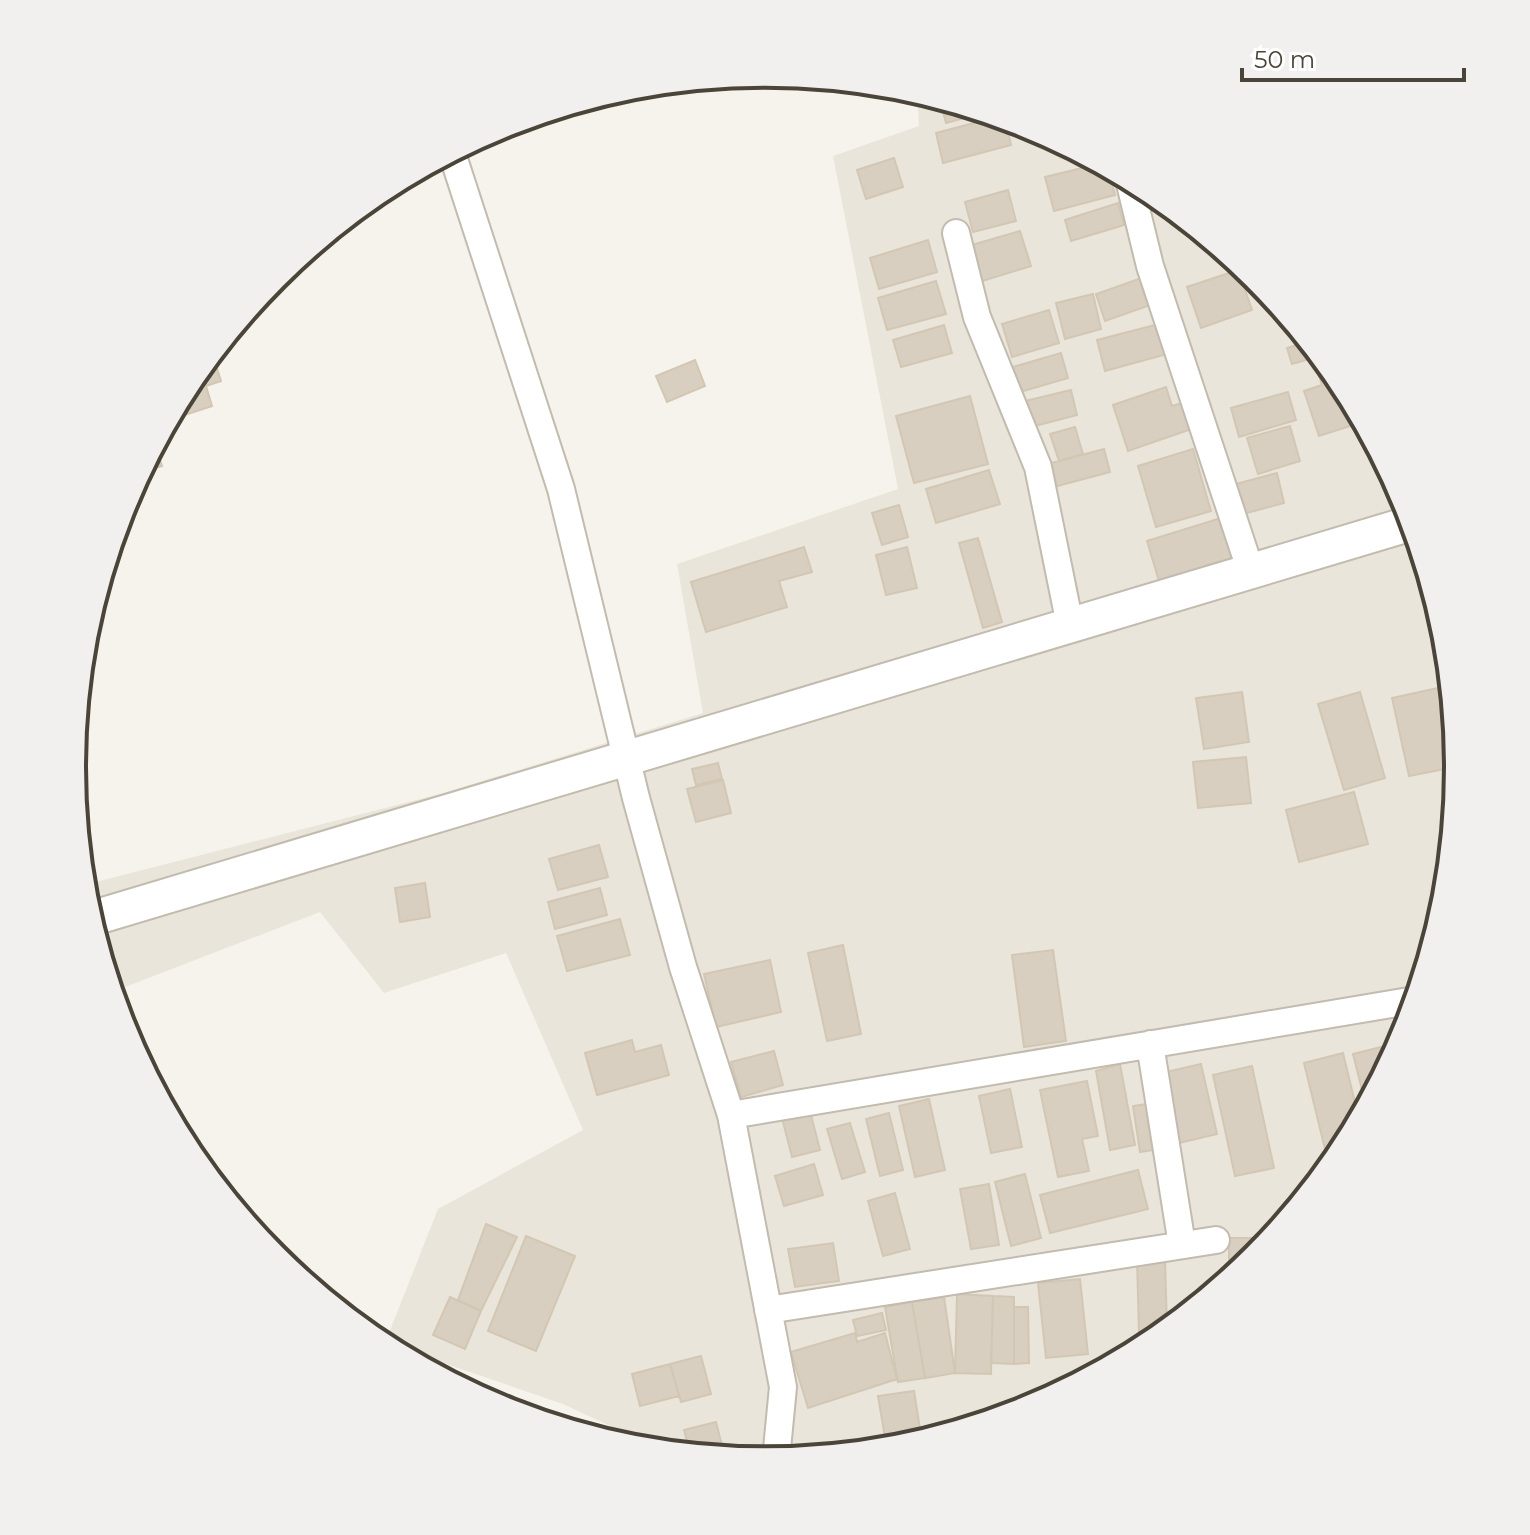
<svg xmlns="http://www.w3.org/2000/svg" width="1530" height="1535" viewBox="0 0 1530 1535" font-family="Montserrat,sans-serif">
  <style>
    .residential { fill: #eae5da }
    .building { fill: #d8cfc1; stroke: #d3c7b4; stroke-width: 2 }
    .lines { fill: none; stroke-linecap: round; stroke-linejoin: round }
    .minor-casing { stroke: #c2bbae; stroke-width: 30 }
    .tertiary-casing { stroke: #c2bbae; stroke-width: 38 }
    .minor { stroke: #fff; stroke-width: 26 }
    .tertiary { stroke: #fff; stroke-width: 34 }
    .rim { fill: none; stroke: #4b4439; stroke-width: 4 }
  </style>
  <rect width="100%" height="100%" fill="#f6f3ec"/>
  <path class="residential" d="M917 93 1031 127 1150 192 1255 278 1341 383 1405 503 1445 633 1458 768 1445 903 1405 1033 1341 1153 1255 1258 1150 1344 1030 1408 900 1447 765 1460 654 1450 653 1446 563 1404 385 1343 438 1209 583 1130 506 953 384 993 320 912 112 992 85 902 84 885 444 793 703 713 677 564 898 489 833 156 919 126Z"/>
  <path class="building" d="M940 100 983 113 946 123Z
    M997 117 1005 120 1011 145 943 163 936 133Z
    M894 158 903 187 866 199 857 170Z
    M1098 164 1108 169 1115 195 1054 211 1045 177Z
    M1008 190 1016 221 973 232 965 202Z
    M1118 203 1124 225 1071 241 1065 220Z
    M1020 231 1031 266 976 283 965 247Z
    M928 240 937 272 879 289 870 258Z
    M1238 270 1252 310 1201 328 1187 287Z
    M1147 276 1156 303 1105 321 1096 294Z
    M936 281 946 314 887 330 878 298Z
    M1093 294 1101 329 1065 339 1056 303Z
    M1049 310 1059 343 1012 357 1002 324Z
    M1159 324 1167 354 1105 371 1097 340Z
    M944 325 952 353 901 367 893 340Z
    M1308 342 1341 383 1363 422 1319 436 1304 391 1322 385 1313 358 1292 364 1287 348Z
    M1061 353 1068 378 1020 392 1013 367Z
    M695 360 705 386 667 402 656 376Z
    M216 365 221 381 206 386 212 406 169 420 189 382 198 371Z
    M1166 387 1172 406 1186 402 1194 428 1128 451 1113 405Z
    M1071 390 1077 415 1031 427 1025 401Z
    M1288 392 1296 420 1239 437 1231 408Z
    M970 396 988 464 914 483 896 416Z
    M1290 426 1300 461 1258 474 1247 438Z
    M1075 427 1083 454 1059 461 1050 434Z
    M155 445 162 466 143 471V469Z
    M1104 449 1110 472 1050 488 1044 465Z
    M1193 449 1211 511 1156 527 1138 466Z
    M989 470 1000 504 936 523 926 489Z
    M1277 473 1284 503 1243 514 1236 484Z
    M899 505 908 537 882 545 872 513Z
    M1221 518 1233 558 1159 581 1147 541Z
    M978 538 1002 622 983 628 959 543Z
    M804 547 812 572 779 581 787 607 706 632 691 582Z
    M907 547 917 588 886 595 876 555Z
    M1438 688 1455 767 1409 776 1392 698Z
    M1242 692 1249 742 1204 749 1196 698Z
    M1360 692 1385 778 1344 790 1318 704Z
    M1246 757 1251 803 1198 808 1193 762Z
    M718 763 722 779 696 785 692 769Z
    M723 780 731 813 696 822 687 789Z
    M1354 792 1368 844 1299 862 1286 810Z
    M599 845 608 877 558 890 549 859Z
    M425 883 430 917 400 922 395 888Z
    M600 888 607 915 555 929 548 902Z
    M620 919 630 955 567 971 557 936Z
    M843 945 861 1034 827 1041 808 953Z
    M1053 950 1066 1041 1024 1047 1012 955Z
    M770 960 781 1012 716 1027 704 974Z
    M1402 1039 1392 1057 1388 1043Z
    M632 1040 635 1052 661 1045 669 1075 597 1095 585 1053Z
    M1385 1046 1389 1062 1366 1106 1353 1054Z
    M774 1051 783 1085 741 1097 731 1062Z
    M1343 1053 1359 1119 1346 1144 1325 1149 1304 1063Z
    M1120 1064 1135 1145 1110 1150 1096 1071Z
    M1201 1064 1217 1134 1179 1143 1162 1073Z
    M1252 1066 1274 1168 1235 1176 1213 1075Z
    M1087 1081 1098 1136 1082 1139 1089 1171 1058 1177 1040 1090Z
    M1010 1089 1022 1147 991 1153 979 1096Z
    M929 1099 945 1170 915 1177 899 1106Z
    M1153 1103 1160 1149 1140 1152 1133 1106Z
    M810 1111 820 1150 792 1157 782 1118Z
    M889 1113 903 1170 880 1176 866 1119Z
    M850 1123 865 1172 842 1179 827 1129Z
    M814 1164 823 1195 784 1206 775 1176Z
    M1138 1170 1148 1209 1050 1233 1040 1195Z
    M1025 1174 1041 1238 1011 1246 995 1182Z
    M989 1184 999 1245 971 1249 960 1189Z
    M895 1193 910 1249 883 1256 868 1201Z
    M486 1224 517 1237 481 1311 458 1300Z
    M526 1236 575 1256 536 1351 488 1331Z
    M1229 1238H1271L1255 1258 1229 1279Z
    M833 1243 839 1281 795 1287 788 1249Z
    M1137 1260H1165L1167 1329 1164 1332H1139Z
    M1080 1279 1088 1354 1046 1358 1038 1283Z
    M957 1294 993 1296 991 1374 955 1373Z
    M993 1296 1014 1297V1364L991 1363Z
    M450 1297 481 1311 465 1349 433 1335Z
    M944 1297 955 1373 925 1378 912 1302Z
    M912 1302 925 1378 898 1382 885 1307Z
    M1014 1307H1028L1029 1363 1014 1364Z
    M882 1313 886 1330 857 1336 853 1320Z
    M855 1333 857 1342 885 1333 897 1379 808 1408 791 1352Z
    M1118 1348 1141 1349 1118 1361Z
    M701 1356 711 1394 681 1402 670 1364Z
    M670 1364 679 1396 640 1406 632 1374Z
    M914 1391 922 1441 887 1449 878 1396Z
    M1043 1398V1401L1030 1408 1017 1412 1016 1399Z
    M998 1409 999 1417 975 1424 973 1413Z
    M716 1422 725 1457 690 1453 684 1430Z"/>
  <g class="lines">
    <defs>
      <path id="minor" d="M452 153 561 489 636 798 683 967 731 1115
        M1129 180 1150 266 1251 572
        M956 233 977 317 1038 467 1070 625
        M1150 1044 1182 1245
        M768 1310 1216 1240
        M776 1459 783 1387 731 1115 1415 1000"/>
      <path id="tertiary" d="M90 919 1412 523"/>
    </defs>
    <use href="#minor" class="minor-casing"/>
    <use href="#tertiary" class="tertiary-casing"/>
    <use href="#minor" class="minor"/>
    <use href="#tertiary" class="tertiary"/>
  </g>
  <path d="M0 0H1530V1535H0ZM86 767a679 679 0 1 1 1358 0a679 679 0 1 1-1358 0Z" fill="#f1f0ef" fill-rule="evenodd"/>
  <path class="rim" d="M86 767a679 679 0 1 1 1358 0a679 679 0 1 1-1358 0Z"/>
  <path d="M1242 68v12h222v-12" fill="none" stroke="#4b4439" stroke-width="4"/>
  <text x="1254" y="68" font-size="24" fill="#4b4439" stroke="#ffffff" stroke-width="6" paint-order="stroke">50 m</text>
</svg>
